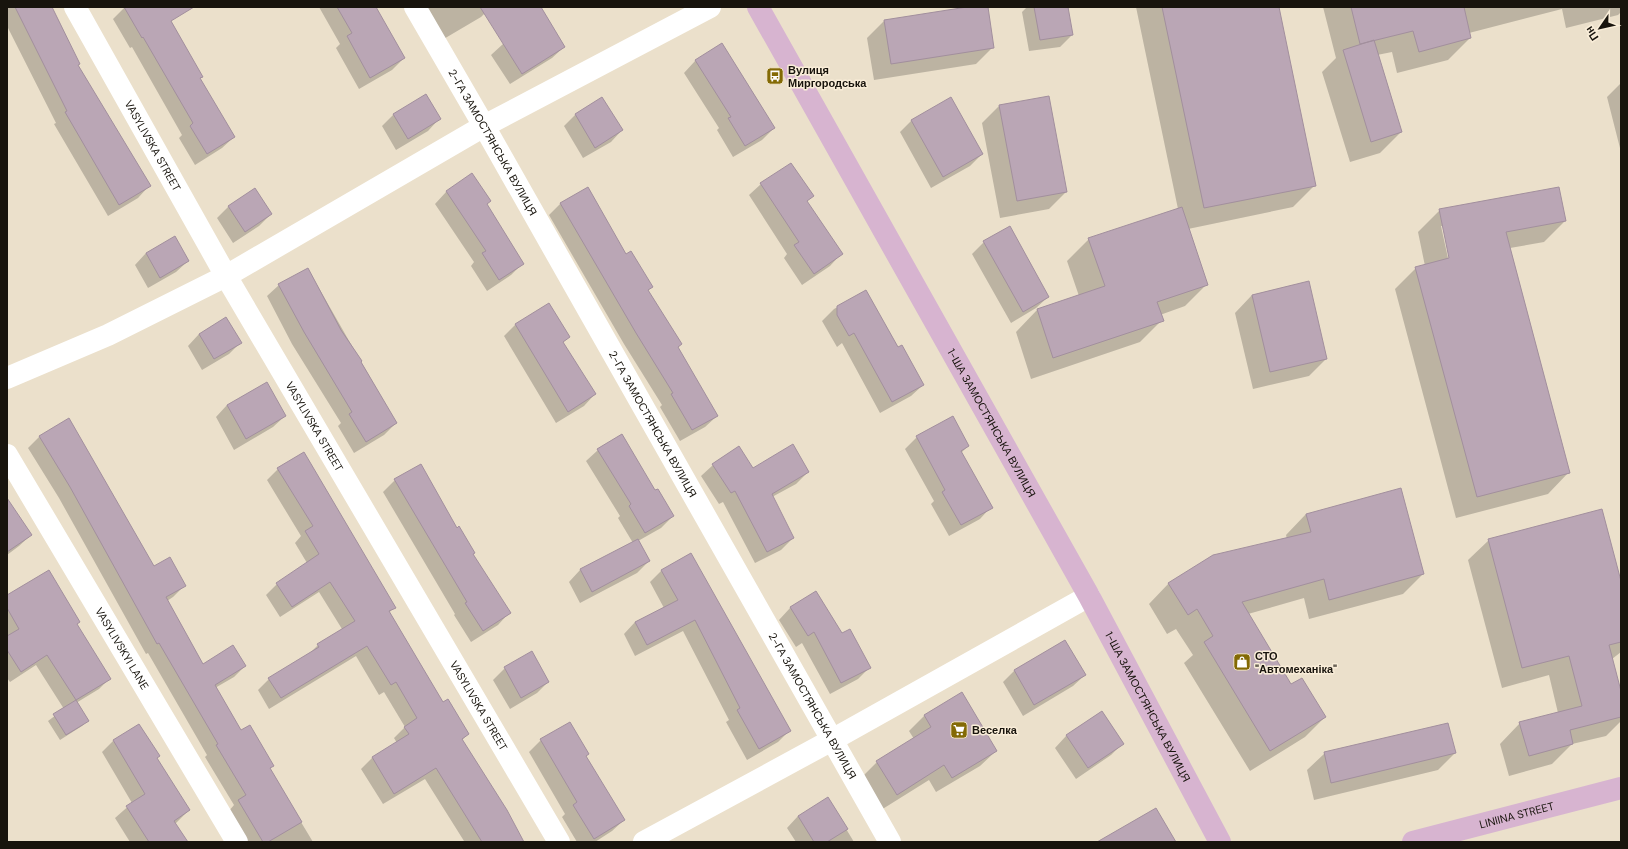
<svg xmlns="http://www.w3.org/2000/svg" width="1628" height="849" viewBox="0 0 1628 849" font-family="'DM Sans',sans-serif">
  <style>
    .shadow { fill: #0003; fill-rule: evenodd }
    .building { fill: #baa6b5; stroke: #a28f9d }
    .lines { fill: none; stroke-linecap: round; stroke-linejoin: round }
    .street { stroke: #fff; stroke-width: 22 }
    .primary { stroke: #d7b4d0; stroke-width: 22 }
    .labels { text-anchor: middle; stroke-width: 3; stroke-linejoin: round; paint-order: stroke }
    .poi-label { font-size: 11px; font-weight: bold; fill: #18140d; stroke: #f9edd8; text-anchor: start }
    .street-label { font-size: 11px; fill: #18140d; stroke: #f9edd8 }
  </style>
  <rect width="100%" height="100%" fill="#ebe0cb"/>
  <path class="shadow" d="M7 7H43L149 186 138 198 108 216 54 124 56 123 7 26Z
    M125 7H163L202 77 199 79 234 137 222 148 195 165 179 138 182 135 132 47 130 48 113 19Z
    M319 7H375L404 58 392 70 359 89 336 48 340 44Z
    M422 7H491L481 17 442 40Z
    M973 7H986L993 47 976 64 874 80 867 38 884 21Z
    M1027 7H1067L1072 35 1060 47 1029 51 1022 12Z
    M1136 7H1277L1315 185 1293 207 1188 229 1207 284 1185 306 1160 315 1162 320 1140 342 1031 379 1016 332 1037 310 1079 296 1067 261 1089 239 1178 209Z
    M1323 7H1621V12L1618 15 1566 28 1562 9 1469 33 1470 38 1448 60 1397 73 1392 52 1377 55 1401 132 1380 153 1350 162 1322 72 1336 58Z
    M503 44 564 47 552 58 510 84 491 55Z
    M721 44 774 128 762 140 733 157 717 130 719 128 684 73 695 61Z
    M1621 83V152L1607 97Z
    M1048 97 1066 192 1049 209 1000 218 982 123 999 106Z
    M602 98 622 130 611 142 583 158 564 126 575 115Z
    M950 99 982 154 970 166 931 188 900 132 911 121Z
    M394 114 439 119 428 131 396 150 382 126Z
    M472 175 490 201 486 205 523 263 511 275 487 291 471 266 474 262 435 204 446 192Z
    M761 184 812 196 806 202 841 254 830 266 802 285 784 258 787 254 749 195Z
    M255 190 271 214 259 226 233 243 217 218 228 207Z
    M561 203 626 256 651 287 648 291 681 344 678 348 717 416 705 427 680 441 660 407 662 405 624 344 549 215Z
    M1440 210 1565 221 1544 242 1510 248 1569 472 1548 494 1456 518 1395 289 1416 268 1425 266 1418 232ZM1441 226H1443L1451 263H1449Z
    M984 242 1048 297 1036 308 1011 323 972 254Z
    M146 253 188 261 176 272 148 288 135 265Z
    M308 269 396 423 384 435 354 453 338 426 341 423 292 344 267 296 279 285Z
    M1308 282 1326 359 1309 376 1253 389 1235 313 1252 295Z
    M866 291 898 348 923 385 911 396 880 413 842 343 837 347 822 321 834 309Z
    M516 324 569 337 562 343 595 394 584 406 556 423 504 336Z
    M199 334 240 343 229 354 202 370 188 346Z
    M227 405 285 416 273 427 234 450 216 417Z
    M952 418 968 446 961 453 991 507 980 519 949 536 931 504 934 501 905 449 917 437Z
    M69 419 154 568 184 586 173 597 167 601 203 665 245 666 234 677 215 688 241 731 272 766 269 769 313 842H246L228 812 234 805 205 757 207 755 148 653 146 654 59 498 28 448 39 437Z
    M598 450 655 492 673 516 661 528 638 541 649 561 637 573 580 603 569 582 580 570 633 543 618 518 620 516 586 461Z
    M713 465 808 472 796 484 772 497 793 538 781 550 755 563 723 502 719 504 701 476Z
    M278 469 394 607 389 613 443 704 468 734 462 740 523 842H461L464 841 425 779 383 804 361 769 372 758 397 743 394 738 405 727 384 692 379 695 356 656 269 709 258 690 269 679 307 656 318 645 342 629 319 592 280 617 266 595 277 584 307 563 295 543 301 536 267 480Z
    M395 480 472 554 509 613 498 625 471 642 454 615 455 614 383 492Z
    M7 500 31 535 19 546 7 555Z
    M1306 514 1423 574 1403 594 1309 619 1304 598 1248 614 1291 686 1325 717 1305 737 1250 771 1184 663 1193 655 1176 629 1167 634 1149 604 1169 583 1287 539 1286 535Z
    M1489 540 1621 585V652L1612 659 1621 695V721L1606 736 1572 744 1552 764 1509 776 1500 744 1520 723 1558 713 1549 675 1502 688 1468 560Z
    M690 554 790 730 778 742 747 760 726 722 729 720 683 631 635 656 624 634 635 622 664 608 650 582 661 571Z
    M816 592 842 634 869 668 858 679 830 694 802 643 796 647 779 620 790 608Z
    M7 596 110 678 99 689 76 703 87 721 82 726 60 740 48 721 64 709 36 665 10 682 7 678Z
    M1064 641 1085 675 1073 686 1023 716 1003 682 1014 671Z
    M532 653 548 682 537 693 510 709 493 680 505 668Z
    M1102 712 1123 743 1111 755 1076 779 1055 748 1066 736Z
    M925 715 996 751 980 766 936 792 929 780 881 810 862 777 877 762 914 739 909 731Z
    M139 725 156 758 189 810 175 824 186 842H130L115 818 132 803 102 752 113 741Z
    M541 740 585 756 624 820 612 831 595 842H577L562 817 565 814 529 752Z
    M1325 753H1455L1438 770 1314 800 1307 770Z
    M828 799 854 842H796L787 828 798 816Z"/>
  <path class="building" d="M15 7H52L80 64 78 65 151 186 119 205 65 112 67 111Z
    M124 7H194L171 21 203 77 200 78 235 137 207 154 190 126 193 123 143 37 142 38Z
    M337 7H376L405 58 370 78 347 36 352 33Z
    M480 7H541L565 47 522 74Z
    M967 7H988L994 48 891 64 884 20Z
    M1034 7H1068L1073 35 1040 40Z
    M1162 7H1279L1316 186 1204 208Z
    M1351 7H1464L1471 38 1419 52 1413 31 1360 44Z
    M1374 40 1402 132 1371 142 1343 50Z
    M722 43 775 128 745 146 728 118 731 117 695 60Z
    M426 94 441 119 408 139 393 114Z
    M1049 96 1067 192 1017 201 999 105Z
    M602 97 623 130 595 148 575 114Z
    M951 97 983 154 943 177 911 120Z
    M791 163 814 196 807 201 843 254 814 274 794 245 799 242 760 183Z
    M472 173 491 201 487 204 524 264 499 280 482 253 486 251 446 191Z
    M588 187 626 254 631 251 653 287 648 290 682 344 678 347 718 416 692 430 671 394 673 393 636 333 560 203Z
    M1559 187 1566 221 1506 232 1570 473 1477 497 1415 267 1449 258 1439 209Z
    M255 188 272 214 245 232 228 206Z
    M1182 207 1208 285 1157 302 1164 321 1053 358 1037 309 1105 286 1088 238Z
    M1010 226 1049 297 1023 312 983 241Z
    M175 236 189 261 160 278 146 253Z
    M308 268 341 330 362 361 361 362 397 423 366 442 349 414 352 412 304 332 278 284Z
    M1309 281 1327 359 1270 372 1252 295Z
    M866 290 898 347 902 345 924 385 892 402 854 333 849 336 837 315V306Z
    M549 303 570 337 563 342 596 394 568 412 515 324Z
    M226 317 242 343 214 359 199 334Z
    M267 382 286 416 246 439 227 405Z
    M953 416 969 446 961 451 993 508 961 525 942 492 945 490 916 436Z
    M69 418 154 566 170 557 186 586 166 597 203 664 233 645 246 666 215 685 241 730 250 725 274 766 270 768 302 822 268 842H263L238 800 246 795 216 745 218 744 159 643 157 644 70 487 39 436Z
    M622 434 655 490 658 489 674 516 645 533 629 506 631 504 597 449Z
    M793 444 809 472 772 494 794 538 767 552 735 491 731 493 712 464 739 446 753 468Z
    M304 452 396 608 389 611 443 702 448 699 469 734 462 739 507 810 524 842H482L436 768 394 794 372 757 409 734 404 727 417 718 396 682 391 685 367 646 281 698 268 678 319 647 317 644 355 621 330 582 292 607 276 583 319 554 305 531 313 526 277 468Z
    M421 464 457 528 459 526 475 553 473 554 511 613 483 631 465 603 467 602 394 479Z
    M1401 488 1424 574 1329 600 1324 579 1242 602 1291 684 1302 678 1326 717 1270 751 1204 642 1213 636 1197 609 1188 615 1168 583 1213 555 1311 532 1306 514Z
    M7 498 32 535 7 552Z
    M1602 509 1621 581V642L1609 645 1621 691V717L1570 730 1573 744 1529 756 1519 722 1582 706 1569 656 1522 668 1488 539Z
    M638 539 650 561 592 592 580 569Z
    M691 553 791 731 759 749 737 710 740 708 695 620 647 645 635 622 678 600 661 570Z
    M49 570 80 622 77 624 111 679 76 700 47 655 21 672 7 650V636L19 629 7 608V595Z
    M816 591 842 633 850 629 871 668 841 683 814 632 808 636 790 607Z
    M1065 640 1086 675 1034 705 1014 670Z
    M532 651 549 682 521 698 504 667Z
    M962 692 997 751 952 778 944 765 897 795 876 761 931 727 924 715Z
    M76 700 89 721 66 735 53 714Z
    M1102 711 1124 744 1088 768 1066 735Z
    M570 722 589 754 586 756 625 820 594 839 573 805 577 802 540 739Z
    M1448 723 1456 753 1331 783 1324 752Z
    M139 724 160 756 157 758 190 810 174 821 188 842H149L126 806 145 794 113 740Z
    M828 797 848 829 827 842H814L798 816Z
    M1156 808 1176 842H1097Z"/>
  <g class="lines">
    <g class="street">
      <path id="s1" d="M75 7 226 276 559 842"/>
      <path id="s2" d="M415 7 484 126 890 842"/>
      <path d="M7 378 108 335 226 276 484 126 710 7"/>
      <path id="s3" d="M7 455 237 842"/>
      <path d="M644 842 832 740 1089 596"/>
    </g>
    <g class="primary">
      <path id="s4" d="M758 7 1089 596 1220 842"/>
      <path id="s5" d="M1413 842 1621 788"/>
    </g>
  </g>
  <defs>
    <symbol id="bus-square" viewBox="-11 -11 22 22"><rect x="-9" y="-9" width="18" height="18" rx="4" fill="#836a05" stroke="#f9edd8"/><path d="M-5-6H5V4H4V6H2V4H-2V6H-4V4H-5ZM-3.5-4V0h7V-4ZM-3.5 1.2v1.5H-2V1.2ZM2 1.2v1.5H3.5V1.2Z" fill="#fff"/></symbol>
    <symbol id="shop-square" viewBox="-11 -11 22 22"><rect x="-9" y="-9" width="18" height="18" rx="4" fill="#836a05" stroke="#f9edd8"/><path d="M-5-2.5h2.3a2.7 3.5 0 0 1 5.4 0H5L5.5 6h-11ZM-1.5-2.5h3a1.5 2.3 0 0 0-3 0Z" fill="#fff"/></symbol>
    <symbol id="supermarket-square" viewBox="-11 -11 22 22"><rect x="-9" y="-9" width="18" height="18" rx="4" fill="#836a05" stroke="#f9edd8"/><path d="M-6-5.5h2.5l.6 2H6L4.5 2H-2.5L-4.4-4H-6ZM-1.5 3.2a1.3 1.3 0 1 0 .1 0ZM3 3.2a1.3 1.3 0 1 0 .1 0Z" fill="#fff"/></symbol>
  </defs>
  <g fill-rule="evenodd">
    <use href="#bus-square" x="765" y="66" width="20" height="20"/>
    <use href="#shop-square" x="1232" y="652" width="20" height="20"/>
    <use href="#supermarket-square" x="949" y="720" width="20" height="20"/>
  </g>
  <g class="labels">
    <g class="poi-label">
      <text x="788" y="74">Вулиця<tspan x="788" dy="13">Миргородська</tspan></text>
      <text x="1255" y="660">СТО<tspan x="1255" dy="13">"Автомеханіка"</tspan></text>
      <text x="972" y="734">Веселка</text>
    </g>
    <g class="street-label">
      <text dy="4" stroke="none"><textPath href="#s2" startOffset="156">2-ГА ЗАМОСТЯНСЬКА ВУЛИЦЯ</textPath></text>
      <text dy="4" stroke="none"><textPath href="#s1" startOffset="159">VASYLIVSKA STREET</textPath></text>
      <text dy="4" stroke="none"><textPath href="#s4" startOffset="477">1-ША ЗАМОСТЯНСЬКА ВУЛИЦЯ</textPath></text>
      <text dy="4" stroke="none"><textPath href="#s2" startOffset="480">2-ГА ЗАМОСТЯНСЬКА ВУЛИЦЯ</textPath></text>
      <text dy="4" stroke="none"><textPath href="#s1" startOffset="483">VASYLIVSKA STREET</textPath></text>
      <text dy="4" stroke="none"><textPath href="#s3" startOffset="225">VASYLIVSKYI LANE</textPath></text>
      <text dy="4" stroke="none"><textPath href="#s1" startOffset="807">VASYLIVSKA STREET</textPath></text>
      <text dy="4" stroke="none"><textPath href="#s2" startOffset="804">2-ГА ЗАМОСТЯНСЬКА ВУЛИЦЯ</textPath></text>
      <text dy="4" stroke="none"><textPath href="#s4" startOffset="801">1-ША ЗАМОСТЯНСЬКА ВУЛИЦЯ</textPath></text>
      <text dy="4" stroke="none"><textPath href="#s5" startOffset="107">LINIINA STREET</textPath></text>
    </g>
  </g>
  <rect width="1628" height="849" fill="none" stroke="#18140d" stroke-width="16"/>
  <g transform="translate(1600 28) rotate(236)" stroke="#f9edd8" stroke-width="3" paint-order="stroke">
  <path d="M0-3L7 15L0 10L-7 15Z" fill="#18140d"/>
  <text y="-6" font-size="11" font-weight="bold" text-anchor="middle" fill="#18140d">Пн</text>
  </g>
</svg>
